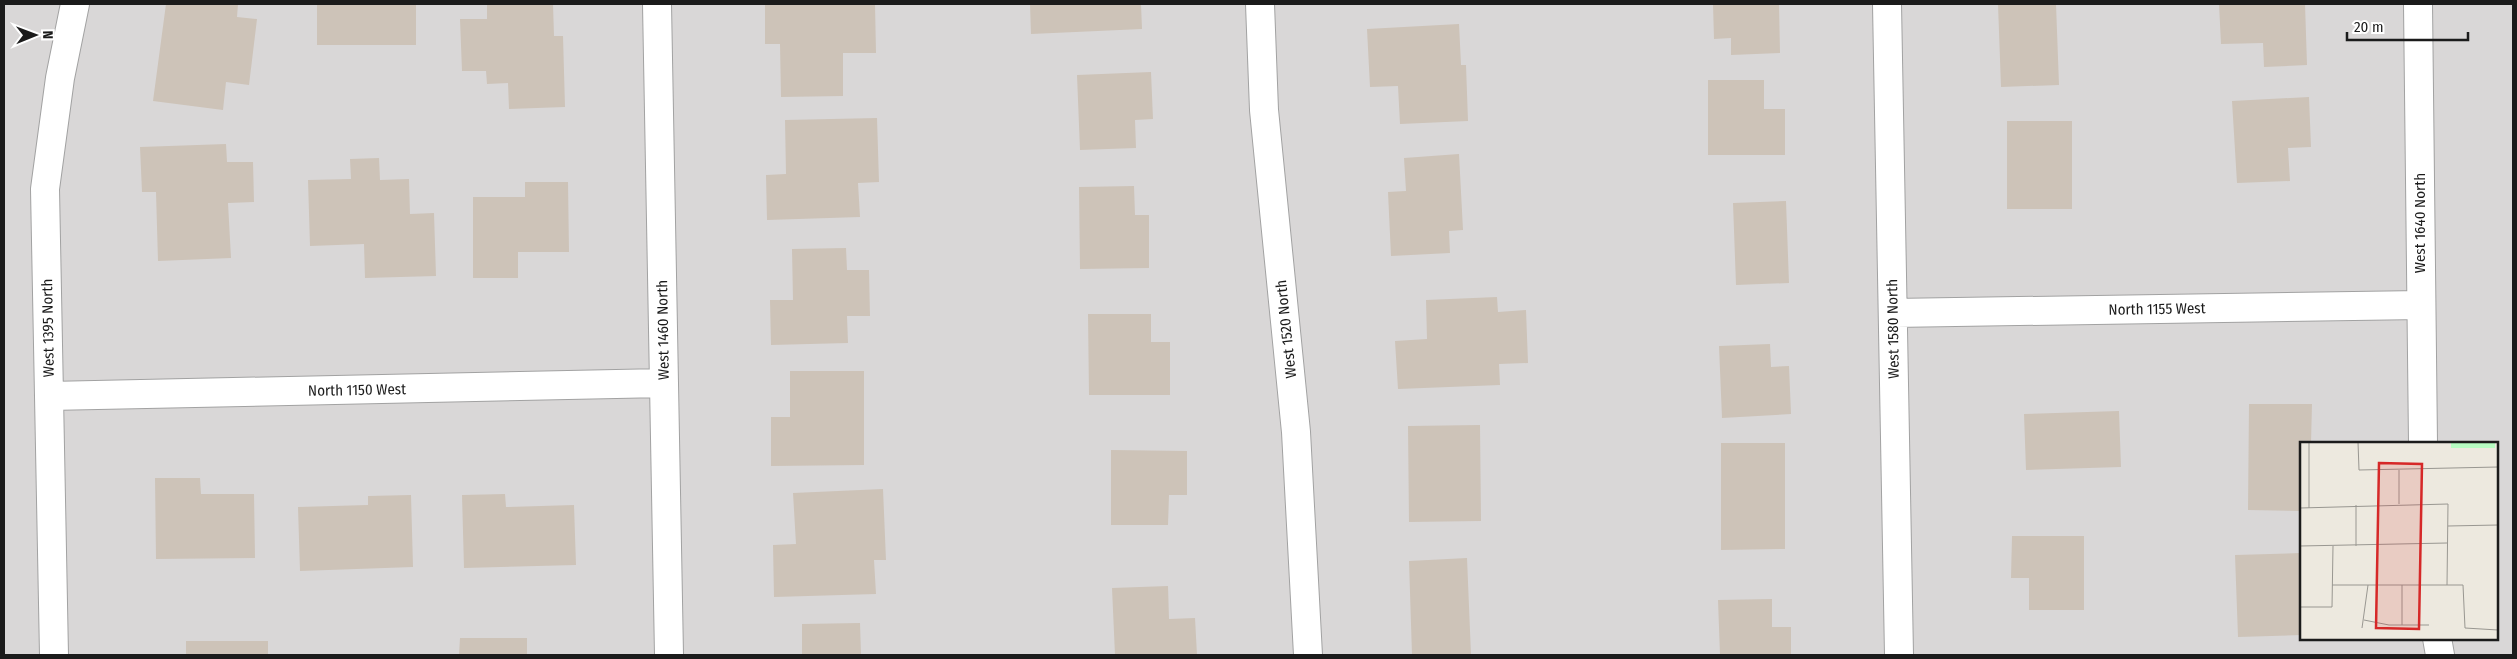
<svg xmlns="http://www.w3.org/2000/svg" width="2517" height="659" viewBox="0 0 2517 659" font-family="'Fira Sans Condensed',sans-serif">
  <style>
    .residential { fill: #d9d7d7; fill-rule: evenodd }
    .building { fill: #cdc3b8 }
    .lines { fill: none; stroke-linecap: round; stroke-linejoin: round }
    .minor-casing { stroke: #a2a2a2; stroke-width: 30 }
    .minor { stroke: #fff; stroke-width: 28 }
    .labels { text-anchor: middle; stroke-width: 4; stroke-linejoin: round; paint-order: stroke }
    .street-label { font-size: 15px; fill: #1b1b1b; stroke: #fff }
    .inset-road { fill: none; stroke: #999791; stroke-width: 1 }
    .view { fill: #d62828; fill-opacity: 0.15; stroke: #d62828; stroke-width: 2.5 }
    .inset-edge { fill: none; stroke: #1b1b1b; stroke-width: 2.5 }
  </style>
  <rect width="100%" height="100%" fill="#ede9df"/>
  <path class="residential" d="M4 4H2513V655H4ZM2301 443H2496V638H2301Z"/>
  <path class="building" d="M166 4H238L237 17 257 19 249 85 226 82 223 110 153 101Z
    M317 4H416V45H317Z
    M487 4H553L554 36H563L565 107 509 109 508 83 487 84 486 71H462L460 19H487Z
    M765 4H875L876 53H843V96L781 97 780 44H765Z
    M1030 4H1141L1142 29 1031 34Z
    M1713 4H1779L1780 53 1731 55V38L1714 39Z
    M1998 4H2056L2059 85 2001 87Z
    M2219 4H2305L2307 65 2264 67 2263 43 2221 44Z
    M1459 24 1461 65H1466L1468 121 1400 124 1398 86 1370 87 1367 29Z
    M1151 72 1153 119 1135 120 1136 148 1080 150 1077 75Z
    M1708 80H1764V109H1785V155H1708Z
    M2309 97 2311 147 2288 148 2290 181 2237 183 2232 101Z
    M877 118 879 182 858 183 860 217 767 220 766 175 786 174 785 120Z
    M2007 121H2072V209H2007Z
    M226 144 227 162H253L254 202 228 203 231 258 158 261 156 192H142L140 147Z
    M1459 154 1463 230 1449 231 1450 253 1391 256 1388 192 1406 191 1404 158Z
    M379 158 380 180 409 179 410 214 434 213 436 276 365 278 364 244 310 246 308 180 351 179 350 159Z
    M525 182H568L569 252H518V278H473V197H525Z
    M1134 186 1135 215H1149V268L1080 269 1079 187Z
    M1786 201 1789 283 1736 285 1733 203Z
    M846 248 847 270H869L870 316H847L848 343 771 345 770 300H793L792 249Z
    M1497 297 1498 312 1526 310 1528 363 1499 364 1500 385 1398 389 1395 341 1427 339 1426 300Z
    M1088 314H1151V342H1170V395H1089Z
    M1770 344 1771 367 1789 366 1791 414 1722 418 1719 346Z
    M790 371H864V465L771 466V417H790Z
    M2249 404H2312L2311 443H2301V511L2248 510Z
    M2119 411 2121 467 2026 470 2024 414Z
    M1480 425 1481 521 1409 522 1408 426Z
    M1721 443H1785V549L1721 550Z
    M1111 450 1187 451V495H1169L1168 525H1111Z
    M155 478H200L201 494H254L255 558 156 559Z
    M883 489 886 560H874L876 594 774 597 773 545 796 544 793 493Z
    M505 494 506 507 574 505 576 565 464 568 462 495Z
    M411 495 413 567 300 571 298 507 368 505V496Z
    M2012 536H2084V610H2029V578H2011Z
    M2301 553V635L2238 637 2235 555Z
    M1467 558 1471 655H1412L1409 561Z
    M1168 586 1169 619 1195 618 1197 655H1115L1112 588Z
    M1772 599V627H1791V655H1720L1718 600Z
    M860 623 861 655H802V624Z
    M460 638H527V655H459Z
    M186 641H268V655H186Z"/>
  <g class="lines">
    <defs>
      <path id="minor" d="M657 4 669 655
        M1260 4 1264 110 1296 432 1308 655
        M1887 4 1899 655
        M2418 4 2423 443
        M1893 313 2421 305
        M49 396 664 383
        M2437 638 2440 655
        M54 655 45 189 60 78 75 4"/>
    </defs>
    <use href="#minor" class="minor-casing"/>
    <use href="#minor" class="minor"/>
  </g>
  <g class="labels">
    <g class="street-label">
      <text transform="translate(2420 223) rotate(-90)" y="5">West 1640 North</text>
      <text transform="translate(2157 309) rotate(-1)" y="5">North 1155 West</text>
      <text transform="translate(48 328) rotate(-91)" y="5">West 1395 North</text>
      <text transform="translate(1286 329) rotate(-96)" y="5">West 1520 North</text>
      <text transform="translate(1893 329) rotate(-91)" y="5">West 1580 North</text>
      <text transform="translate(663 330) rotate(-91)" y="5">West 1460 North</text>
      <text transform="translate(357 390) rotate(-1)" y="5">North 1150 West</text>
    </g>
  </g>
  <g transform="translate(2300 442)">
    <rect width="198" height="198" fill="#ede9df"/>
    <path d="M151 0H195V6H151Z" fill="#b7fcc2"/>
    <path class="inset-road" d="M58 0 59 28 198 25M99 62V28M56 63V104M0 66 148 62 147 143M9 66V0M148 84 198 83M0 104 147 101M32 143H163L165 186 198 188M102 143V183M0 165H32L33 104M64 178 89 183H129M62 186 68 143"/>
    <path class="view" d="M79 21 122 22 119 187 76 186Z"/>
    <rect width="198" height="198" class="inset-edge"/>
  </g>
  <rect width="2517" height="659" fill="none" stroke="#1b1b1b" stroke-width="10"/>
  <g transform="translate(35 35) rotate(89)" stroke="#ffffff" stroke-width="4" paint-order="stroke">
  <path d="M0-4L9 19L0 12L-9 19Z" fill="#1b1b1b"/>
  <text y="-8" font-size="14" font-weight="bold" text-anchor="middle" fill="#1b1b1b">N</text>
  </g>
  <path d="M2347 32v8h121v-8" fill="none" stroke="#1b1b1b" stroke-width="2.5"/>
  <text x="2354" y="32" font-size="15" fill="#1b1b1b" stroke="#ffffff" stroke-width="4" paint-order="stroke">20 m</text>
</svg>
